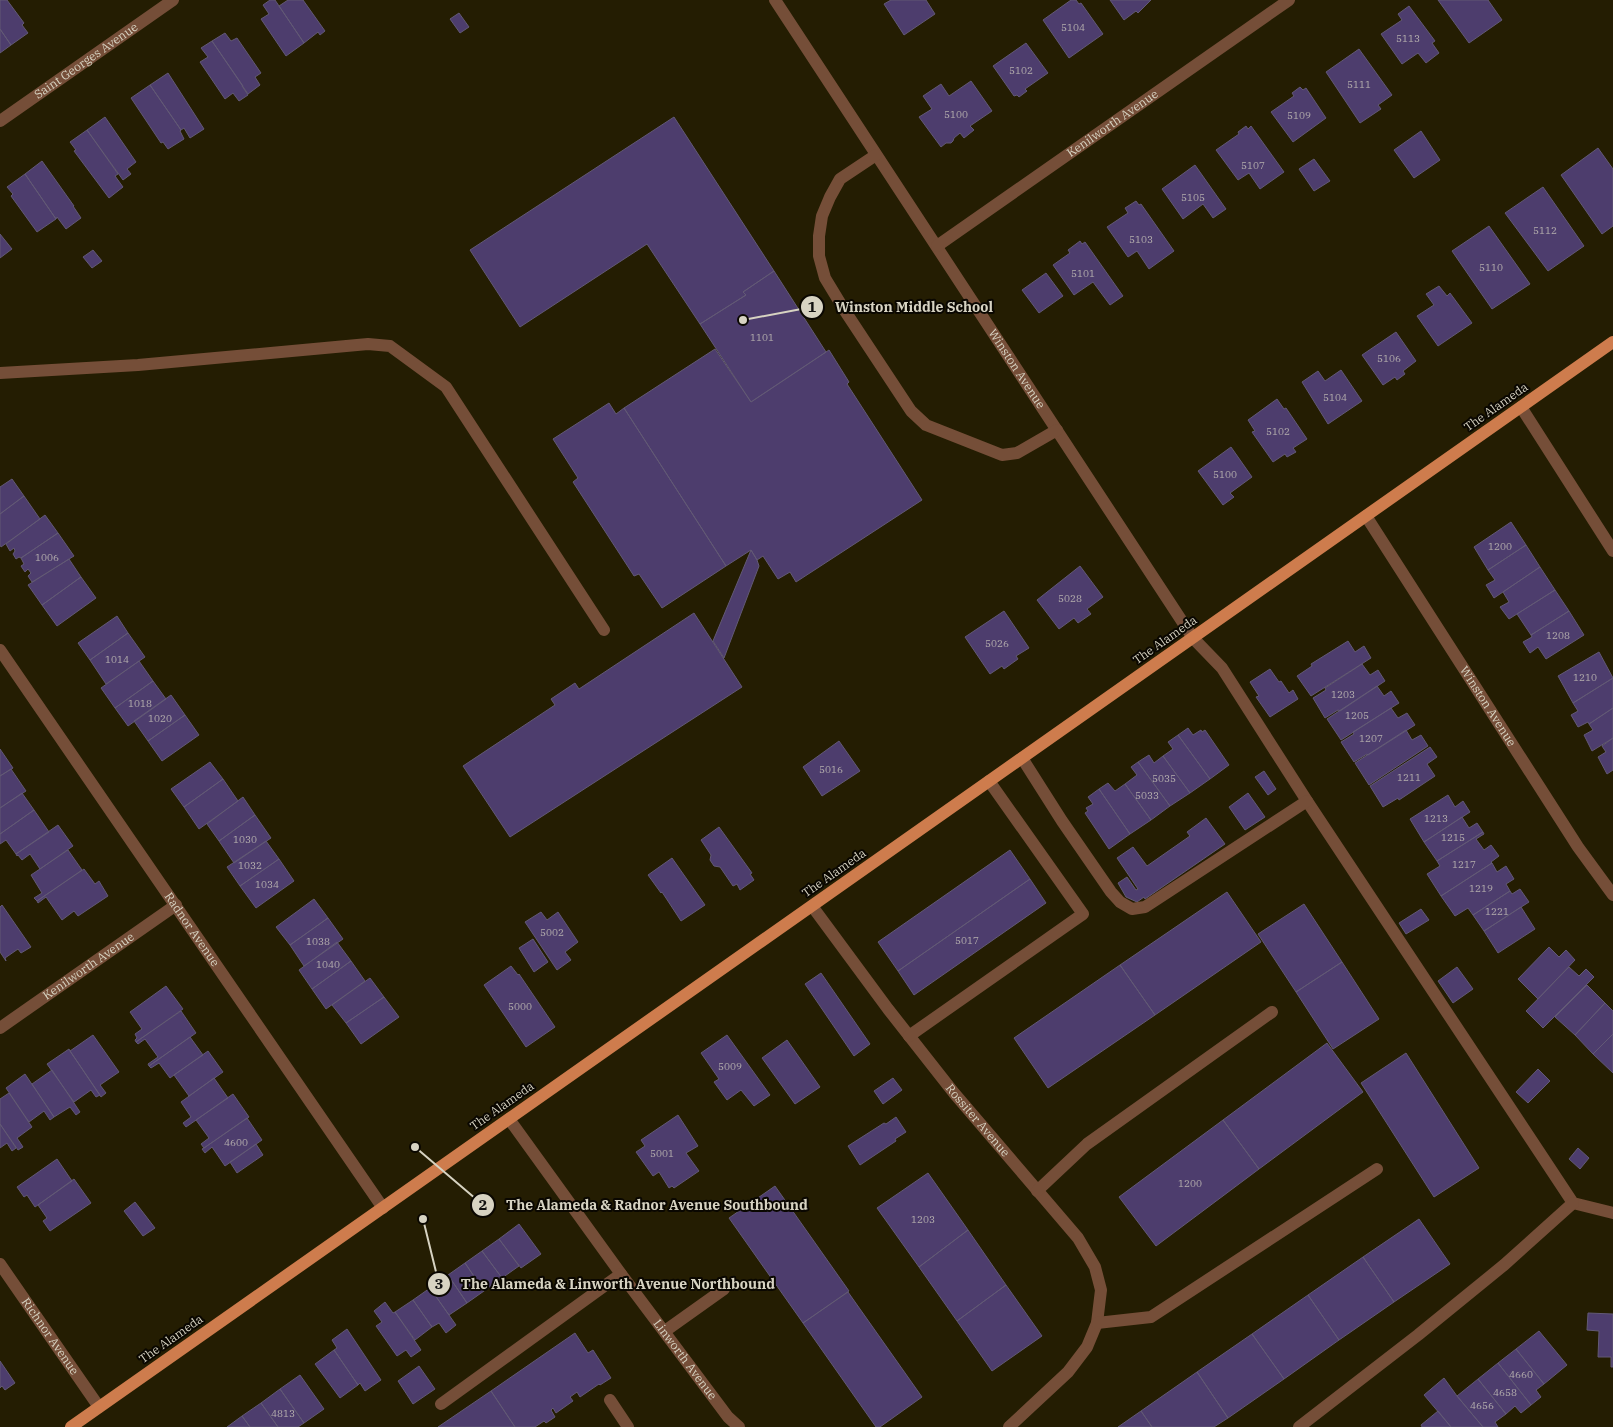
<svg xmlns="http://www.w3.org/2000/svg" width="1613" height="1427" viewBox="0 0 1613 1427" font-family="'IBM Plex Serif',serif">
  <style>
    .building { fill: #4d3d6d; stroke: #625975 }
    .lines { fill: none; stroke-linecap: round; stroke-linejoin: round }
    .minor { stroke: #754e38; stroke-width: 12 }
    .major { stroke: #ce7c4d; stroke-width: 12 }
    .labels { text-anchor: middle; stroke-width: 4; stroke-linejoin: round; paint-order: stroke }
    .number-label { font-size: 10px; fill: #b4aead }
    .street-label { font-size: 12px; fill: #d7d3c2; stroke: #0a0701 }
    .leader { fill: none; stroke: #d7d3c2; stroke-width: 2 }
    .callout-dot { fill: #d7d3c2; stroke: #0a0701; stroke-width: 2 }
    .mark-label { font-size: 15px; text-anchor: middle; font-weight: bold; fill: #111 }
    .callout-label { font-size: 14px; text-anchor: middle; font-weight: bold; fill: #d7d3c2; stroke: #0a0701; stroke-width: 4; stroke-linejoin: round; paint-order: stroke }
  </style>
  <rect width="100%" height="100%" fill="#241d02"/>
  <path class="building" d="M0 0H7L24 23 22 25 28 33 11 45 0 29Z
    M270 0H275L304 43 286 56 261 19 269 14 263 5Z
    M288 0H303L325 31 320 35 318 32 304 43 279 6Z
    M891 0H926L935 14 904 35 884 4Z
    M1071 0H1076L1079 4 1081 3 1103 34 1069 58 1043 20Z
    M1110 0H1151L1138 13 1136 11 1124 20Z
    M1438 0H1488L1502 20 1469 43Z
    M1409 6 1435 41 1432 43 1439 53 1426 63 1418 53 1402 64 1381 34 1402 20 1398 14Z
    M459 13 469 27 460 33 450 19Z
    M0 29 11 45 0 53Z
    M225 33 231 41 237 38 261 73 255 77 260 85 248 94 212 41Z
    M212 41 243 86H242L248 95 239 101 233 93 225 99 200 62 208 57 201 48Z
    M1026 43 1048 73 1025 89 1027 91 1019 97 1017 95 1014 96 993 66Z
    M1359 49 1392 95 1378 105 1381 109 1360 123 1326 72Z
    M168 73 204 129 190 138 184 128 181 130 150 85Z
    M971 81 992 111 970 126 974 130 964 138 960 133 954 138 953 141 951 143H946L941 147 919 117 932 109 923 96 941 84 949 96Z
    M150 85 181 130 180 131 184 139 168 149 163 142 161 143 131 98Z
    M1300 87 1303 90 1306 88 1326 118 1293 142 1271 112 1294 96 1292 93Z
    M105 117 136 162 127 169 131 174 123 180 87 130Z
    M674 117 774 271 743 292 746 295 700 324 647 244 520 327 470 250Z
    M1246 126 1248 129 1251 126 1284 172 1260 189 1249 173 1238 180 1216 150 1239 134 1238 132Z
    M87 130 118 174 115 176 123 187 109 198 74 151 76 150 70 142Z
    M1421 131 1440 160 1414 178 1394 150Z
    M1598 148 1613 169V226L1602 234 1561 175Z
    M1314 159 1330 181 1314 191 1299 169Z
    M42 161 74 206H73L81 218 66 229 57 217 56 219 25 174Z
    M1195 165 1226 209 1213 218 1203 204 1183 219 1162 189Z
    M25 174 56 219 37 232 11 196 13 194 7 187Z
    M1543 187 1584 246 1548 271 1505 213Z
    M1136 201 1139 205 1141 204 1174 251 1149 269 1137 251 1128 257 1107 227 1128 213 1125 208Z
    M1489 226 1530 284 1492 309 1452 251Z
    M0 234 12 249 0 258Z
    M1080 241 1082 244 1085 242 1123 296 1110 305 1093 282 1074 295 1053 265 1070 253 1068 250Z
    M93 250 102 261 92 268 83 257Z
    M774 271 826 352 751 402 700 324 746 295 743 292Z
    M1046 273 1063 296 1039 313 1022 290Z
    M1439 286 1447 296 1450 293 1472 323 1438 346 1417 316 1434 305 1426 294Z
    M1396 332 1416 361 1403 371 1405 374 1397 380 1395 377 1383 385 1362 355Z
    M715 349 751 402 829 350 849 382 847 384 922 500 796 582 790 572 778 579 763 556 757 560 751 550 726 566 624 408Z
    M1341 370 1362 401 1328 424 1302 382 1318 371 1325 381Z
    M1277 399 1284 409 1286 408 1307 439 1293 448 1296 452 1287 457 1285 454 1273 462 1252 432 1255 431 1248 420Z
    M609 403 616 414 624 408 726 566 662 608 639 574 634 576 573 482 578 478 553 439Z
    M1231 447 1252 477 1230 493 1234 497 1223 505 1198 471Z
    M12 479 24 496 0 514V487Z
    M24 496 40 519 1 547 0 545V514Z
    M45 515 58 533 21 558 19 557 16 559 13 554 15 551 14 548 10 551 6 544Z
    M1511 522 1526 545 1488 570 1474 547Z
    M58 533 74 556 32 582 28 576 31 573 28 569 25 572 21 566 24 564 21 558Z
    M1526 545 1540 567 1494 598 1486 585 1495 580 1488 570Z
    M751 550 757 560 759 566 724 658 713 641Z
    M69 559 81 577 42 605 28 585Z
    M1080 566 1103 597 1087 609 1091 614 1078 623 1074 618 1059 629 1037 600Z
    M1540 567 1555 590 1509 619 1500 607 1509 602 1503 592Z
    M81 577 96 598 57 626 42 605Z
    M1555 590 1569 611 1531 635 1517 614Z
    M1004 611 1029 648 1016 656 1018 659 1004 669 1002 666 990 674 965 637Z
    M1569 611 1584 635 1546 659 1538 647 1530 653 1523 642 1532 637 1531 635Z
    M694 613 742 687 510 837 463 766 555 705 551 699 575 683 579 689Z
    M117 616 128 633 90 660 78 643Z
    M128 633 145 657 106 684 90 660Z
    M1348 641 1355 652 1364 646 1371 658 1311 696 1297 676 1312 666 1311 664Z
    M1599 652 1613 678 1573 703 1558 676Z
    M139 661 153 681 115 708 101 688Z
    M1362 664 1370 675 1378 670 1385 681 1340 711 1338 710 1325 718 1313 698 1326 690 1325 688Z
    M1270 669 1279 682 1281 681 1289 693 1293 690 1298 699 1270 717 1256 697 1259 696 1250 682Z
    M1613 678V708L1589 724 1588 722 1578 727 1571 715 1578 711 1573 703Z
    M153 681 166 699 128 726 115 708Z
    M1377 686 1384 696 1391 691 1399 703 1341 740 1327 719Z
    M171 695 185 715 148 741 134 721Z
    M1391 708 1398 718 1407 713 1415 725 1368 755 1367 754 1354 762 1341 742 1354 734 1353 732Z
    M1613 708V738L1592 751 1584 735 1593 730 1589 724Z
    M185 715 199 735 162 761 148 741Z
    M1188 728 1193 735 1201 730 1202 732 1205 730 1229 765 1210 779 1178 735Z
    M1406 730 1412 740 1421 735 1428 746 1369 785 1355 763Z
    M1178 735 1210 779 1190 793 1163 756 1173 749 1168 742Z
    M1613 738V770L1607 774 1598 757 1606 752 1602 746Z
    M839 741 860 771 822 796 803 767Z
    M1430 747 1437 757 1427 764 1435 776 1399 800 1398 798 1383 807 1370 786Z
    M0 749 13 768 0 776Z
    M1149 755 1154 763 1163 756 1190 793 1170 806 1138 762Z
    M210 762 223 779 184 807 171 789Z
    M1138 762 1170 806 1151 820 1125 784 1137 775 1131 767Z
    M11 769 26 791 0 808V776Z
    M1264 771 1276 789 1268 795 1255 777Z
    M223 779 238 801 199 829 184 807Z
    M1108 783 1115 791 1125 784 1151 820 1130 834 1099 789Z
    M1099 789 1130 834 1109 849 1085 813 1088 811 1086 808 1093 804 1088 797Z
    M22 793 34 810 0 834V808Z
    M1248 793 1265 817 1245 830 1229 807Z
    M1448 795 1455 807 1463 801 1470 812 1424 842 1410 819Z
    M243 797 255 815 219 841 207 824Z
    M34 810 49 832 16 854 6 840 0 844V834Z
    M255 815 271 838 234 863 219 841Z
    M1462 817 1469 828 1477 823 1483 832 1437 861 1424 842Z
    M1206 818 1225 844 1145 899 1144 897 1137 902 1126 897 1118 883 1127 877 1136 890 1138 889 1117 858 1133 847 1147 866 1190 836 1187 832Z
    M58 825 73 846 40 869 30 854 22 860 18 855 17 856 16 854Z
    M719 827 752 873 750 874 754 880 740 890 737 884 733 886 720 867 714 866 710 860 711 855 701 840Z
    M1483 832 1484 834 1476 839 1484 850 1491 845 1499 856 1491 862 1492 863 1441 896 1427 874 1440 866 1437 861Z
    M266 841 279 859 240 886 227 867Z
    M68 850 82 870 37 901 34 898 42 893 31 875Z
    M1010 850 1030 879 898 971 878 942Z
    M672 858 705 905 681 921 662 892 661 893 648 875Z
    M279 859 294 881 256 908 240 886Z
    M1492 863 1497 872 1506 866 1514 879 1506 884 1510 891 1473 915 1468 908 1455 916 1441 896Z
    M84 869 95 884 99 881 108 896 78 916 74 911 62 920 46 897 38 903 37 901Z
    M1030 879 1046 903 914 995 898 971Z
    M1520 889 1529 902 1484 931 1473 915 1510 891 1512 894Z
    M1227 892 1261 942 1155 1015 1120 965Z
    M314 899 328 918 290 945 276 927Z
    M1304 904 1342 962 1296 992 1258 934Z
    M2 905 31 947 21 953 18 949 5 958 6 961 0 952V907Z
    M1521 907 1535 929 1498 953 1484 931Z
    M1421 909 1429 920 1406 934 1399 923Z
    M541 912 547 920 558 912 578 942 565 952 571 960 557 970 525 922Z
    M328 918 343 939 304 966 290 945Z
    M533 939 548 962 534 972 519 948Z
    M337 942 351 961 312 989 299 970Z
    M1549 947 1559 957 1566 950 1575 960 1538 999 1518 979Z
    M351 961 365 981 326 1009 312 989Z
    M1342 962 1379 1019 1333 1049 1296 992Z
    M1120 965 1155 1015 1048 1088 1014 1038Z
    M511 966 518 975 519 974 555 1027 526 1047 484 985Z
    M1457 967 1473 989 1453 1003 1438 981Z
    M1569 967 1579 976 1586 969 1594 977 1543 1028 1526 1011Z
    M821 973 870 1044 854 1056 805 984Z
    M370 978 384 997 346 1023 332 1005Z
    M1587 985 1605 1003 1575 1035 1555 1017Z
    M166 986 183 1009 136 1042 135 1040 137 1038 135 1034 142 1029 130 1012Z
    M384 997 399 1017 361 1044 346 1023Z
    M1605 1003 1613 1011V1034L1593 1054 1575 1035Z
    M181 1011 196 1033 149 1066 148 1064 158 1057 145 1039 138 1044 136 1042Z
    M1613 1034V1073L1593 1054Z
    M93 1035 119 1072 100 1085 106 1093 101 1097 70 1051Z
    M727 1035 770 1095 754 1106 741 1090 727 1100 714 1082 719 1079 701 1053Z
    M190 1037 203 1055 174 1075 170 1078 159 1063 151 1068 149 1066Z
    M787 1040 820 1087 795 1104 762 1058Z
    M1327 1043 1363 1092 1259 1169 1223 1120Z
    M69 1049 70 1051 100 1095 96 1097 91 1090 74 1102 47 1064Z
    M208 1051 223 1072 189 1096 174 1075Z
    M1406 1053 1479 1168 1434 1197 1361 1083Z
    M1538 1069 1550 1081 1528 1103 1516 1092Z
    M52 1070 80 1112 76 1115 70 1107 54 1117 32 1084Z
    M25 1074 54 1117 50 1120 44 1111 29 1122 6 1088Z
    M214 1078 228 1098 186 1127 183 1123 191 1117 181 1102Z
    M893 1078 902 1090 883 1104 874 1091Z
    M9 1093 32 1127 17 1138 23 1147 18 1150 0 1124V1099Z
    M233 1094 249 1117 204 1148 201 1144 209 1138 196 1120Z
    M678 1115 698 1146 686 1153 699 1171 674 1188 672 1186 669 1188 659 1172 653 1176 636 1152 645 1146 641 1140Z
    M896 1117 906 1132 895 1139 896 1141 860 1165 848 1146 884 1123 886 1124Z
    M247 1118 262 1140 225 1166 212 1147 205 1153 202 1149 204 1148Z
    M1223 1120 1259 1169 1156 1246 1119 1197Z
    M0 1124 16 1148 12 1151 7 1143 0 1148Z
    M256 1144 263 1155 237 1173 230 1162Z
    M1578 1148 1589 1158 1580 1169 1569 1159Z
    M57 1159 72 1181 35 1207 27 1195 24 1197 17 1187Z
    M928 1173 968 1230 919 1267 877 1208Z
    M74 1179 91 1203 50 1231 43 1221 47 1218 38 1205Z
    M775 1186 849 1291 803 1323 729 1218Z
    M135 1202 155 1228 143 1236 124 1211Z
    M1419 1219 1450 1264 1394 1302 1363 1257Z
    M519 1224 541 1254 521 1268 499 1239Z
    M968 1230 1006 1285 957 1321 919 1267Z
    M499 1239 519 1266 502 1278 482 1251Z
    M482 1251 502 1278 484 1291 465 1263Z
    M1363 1257 1394 1302 1339 1340 1308 1295Z
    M465 1263 484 1291 467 1303 448 1275Z
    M448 1275 467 1303 449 1315 430 1288Z
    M1006 1285 1042 1336 992 1371 957 1321Z
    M430 1288 456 1325 446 1333 439 1323 432 1327 413 1300Z
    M848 1292 922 1397 880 1427H876L803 1323Z
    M1308 1295 1339 1340 1284 1379 1252 1334Z
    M413 1300 432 1327 415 1340 395 1312Z
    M385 1302 393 1313 395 1312 421 1350 411 1357 406 1350 397 1356 376 1326 382 1322 374 1311Z
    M1588 1313 1613 1314V1367H1611V1357H1598L1599 1331 1587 1330Z
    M347 1329 381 1380 365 1391 360 1383 358 1385 334 1350 337 1348 332 1340Z
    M1539 1331 1567 1365 1544 1384 1516 1349Z
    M575 1333 588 1353 593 1350 611 1378 600 1385 599 1384 580 1397 577 1392 570 1397 573 1401 556 1413 553 1408 551 1410 555 1417 546 1423 544 1421 535 1427H515L491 1391Z
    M1252 1334 1284 1379 1228 1418 1197 1372Z
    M1516 1349 1544 1384 1536 1390 1541 1397 1531 1405 1498 1363Z
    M334 1350 358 1385 340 1398 315 1364Z
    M0 1361 15 1383 5 1390 2 1386 0 1388Z
    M1498 1363 1531 1405 1521 1413 1515 1406 1506 1414 1478 1379Z
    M419 1366 435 1389 413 1404 398 1381Z
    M1197 1372 1228 1418 1214 1427H1152L1141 1411Z
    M300 1375 324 1409 304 1423 280 1389Z
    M1444 1378 1457 1396 1483 1427H1451L1424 1395Z
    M1478 1379 1506 1414 1495 1422 1498 1427H1483L1457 1396Z
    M280 1389 304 1423 298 1427H278L261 1403Z
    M491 1391 515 1427H438Z
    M261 1403 278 1427H250L242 1416Z
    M1141 1411 1152 1427H1118Z
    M1438 1411 1451 1427H1422L1421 1425Z
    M242 1416 250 1427H227Z"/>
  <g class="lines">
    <g class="minor">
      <path id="s1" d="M775 0 1193 638 1222 668 1307 801 1573 1203 1613 1213"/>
      <path id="s2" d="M0 121 173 0"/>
      <path d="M876 155 840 179 830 197 822 216 819 236V256L825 278 845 311 911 411 926 425 1002 455 1017 453 1057 430"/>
      <path id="s3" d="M937 246 1289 0"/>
      <path d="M0 373 138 365 368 344 390 346 446 387 604 630"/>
      <path d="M1521 407 1613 551"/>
      <path id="s4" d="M1366 516 1578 847 1613 895"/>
      <path id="s5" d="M0 650 383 1208"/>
      <path d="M1022 758 1062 821 1111 892 1120 902 1132 909 1145 907 1307 801"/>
      <path id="s6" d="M812 906 888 1009 954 1093 1078 1238 1095 1267 1101 1290 1097 1323 1087 1347 1068 1372 1009 1427"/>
      <path id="s7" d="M0 1028 176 905"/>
      <path d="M909 1036 1083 914 989 781"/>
      <path id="s8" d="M509 1119 621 1274 728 1417 739 1427"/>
      <path d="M1037 1191 1087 1144 1272 1012"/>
      <path id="s9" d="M0 1264 99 1407"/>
      <path d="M1097 1323 1151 1317 1377 1169"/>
      <path d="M665 1331 724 1289"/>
      <path d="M610 1400 628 1427"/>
      <path d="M441 1404 621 1274"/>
      <path d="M1299 1427 1418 1335 1504 1265 1573 1203"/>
    </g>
    <path class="major" d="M71 1427 1613 342"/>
  </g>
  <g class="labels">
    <g class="number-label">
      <text x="1073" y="31">5104</text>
      <text x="1408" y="42">5113</text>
      <text x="1021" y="74">5102</text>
      <text x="1359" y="88">5111</text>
      <text x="956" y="118">5100</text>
      <text x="1299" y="119">5109</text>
      <text x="1253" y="169">5107</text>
      <text x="1193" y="201">5105</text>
      <text x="1545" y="234">5112</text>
      <text x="1141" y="243">5103</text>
      <text x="1491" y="271">5110</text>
      <text x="1083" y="277">5101</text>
      <text x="762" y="341">1101</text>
      <text x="1389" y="362">5106</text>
      <text x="1335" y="401">5104</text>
      <text x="1278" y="435">5102</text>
      <text x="1225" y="478">5100</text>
      <text x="1500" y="550">1200</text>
      <text x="47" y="561">1006</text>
      <text x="1070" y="602">5028</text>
      <text x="1558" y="639">1208</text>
      <text x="997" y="647">5026</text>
      <text x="117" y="663">1014</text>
      <text x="1585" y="681">1210</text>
      <text x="1343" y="698">1203</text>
      <text x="140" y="707">1018</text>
      <text x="1357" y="719">1205</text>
      <text x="160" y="722">1020</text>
      <text x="1371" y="742">1207</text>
      <text x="831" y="773">5016</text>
      <text x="1409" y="781">1211</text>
      <text x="1164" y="782">5035</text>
      <text x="1147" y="799">5033</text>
      <text x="1436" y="822">1213</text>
      <text x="1453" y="841">1215</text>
      <text x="245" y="843">1030</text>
      <text x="1464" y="868">1217</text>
      <text x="250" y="869">1032</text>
      <text x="267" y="888">1034</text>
      <text x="1481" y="892">1219</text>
      <text x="1497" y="915">1221</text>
      <text x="552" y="936">5002</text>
      <text x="967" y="944">5017</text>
      <text x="318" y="945">1038</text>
      <text x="328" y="968">1040</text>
      <text x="520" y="1010">5000</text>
      <text x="730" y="1070">5009</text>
      <text x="236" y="1146">4600</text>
      <text x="662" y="1157">5001</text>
      <text x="1190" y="1187">1200</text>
      <text x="923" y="1223">1203</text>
      <text x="1521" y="1378">4660</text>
      <text x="1505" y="1396">4658</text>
      <text x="1482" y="1409">4656</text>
      <text x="283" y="1417">4813</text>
    </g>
    <g class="street-label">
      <text dy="4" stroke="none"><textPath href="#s2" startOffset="105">Saint Georges Avenue</textPath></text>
      <text dy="4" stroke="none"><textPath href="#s3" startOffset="214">Kenilworth Avenue</textPath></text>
      <text dy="4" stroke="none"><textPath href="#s1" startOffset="441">Winston Avenue</textPath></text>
      <text transform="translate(1496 407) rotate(-35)" y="4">The Alameda</text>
      <text transform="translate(1165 640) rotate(-35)" y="4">The Alameda</text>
      <text dy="4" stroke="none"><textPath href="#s4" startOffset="226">Winston Avenue</textPath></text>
      <text transform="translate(834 873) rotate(-35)" y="4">The Alameda</text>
      <text dy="4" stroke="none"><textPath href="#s5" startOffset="339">Radnor Avenue</textPath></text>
      <text dy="4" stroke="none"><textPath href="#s7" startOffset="108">Kenilworth Avenue</textPath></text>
      <text transform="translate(502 1106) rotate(-35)" y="4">The Alameda</text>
      <text dy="4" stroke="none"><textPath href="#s6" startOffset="271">Rossiter Avenue</textPath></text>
      <text dy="4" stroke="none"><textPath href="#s9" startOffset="88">Richnor Avenue</textPath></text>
      <text transform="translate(171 1339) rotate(-35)" y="4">The Alameda</text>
      <text dy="4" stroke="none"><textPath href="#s8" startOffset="298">Linworth Avenue</textPath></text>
    </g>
  </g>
  <path class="leader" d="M743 320L812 307M415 1147L483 1205M423 1219L439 1284"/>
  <g class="callout-dot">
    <circle cx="743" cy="320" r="5"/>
    <circle cx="415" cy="1147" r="5"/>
    <circle cx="423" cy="1219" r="5"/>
    <circle cx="812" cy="307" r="12"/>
    <circle cx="483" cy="1205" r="12"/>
    <circle cx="439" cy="1284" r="12"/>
  </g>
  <g class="mark-label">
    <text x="812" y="312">1</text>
    <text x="483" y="1210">2</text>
    <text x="439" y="1289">3</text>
  </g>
  <g class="callout-label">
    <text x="914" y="312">Winston Middle School</text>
    <text x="657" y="1210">The Alameda &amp; Radnor Avenue Southbound</text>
    <text x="618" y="1289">The Alameda &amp; Linworth Avenue Northbound</text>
  </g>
</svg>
